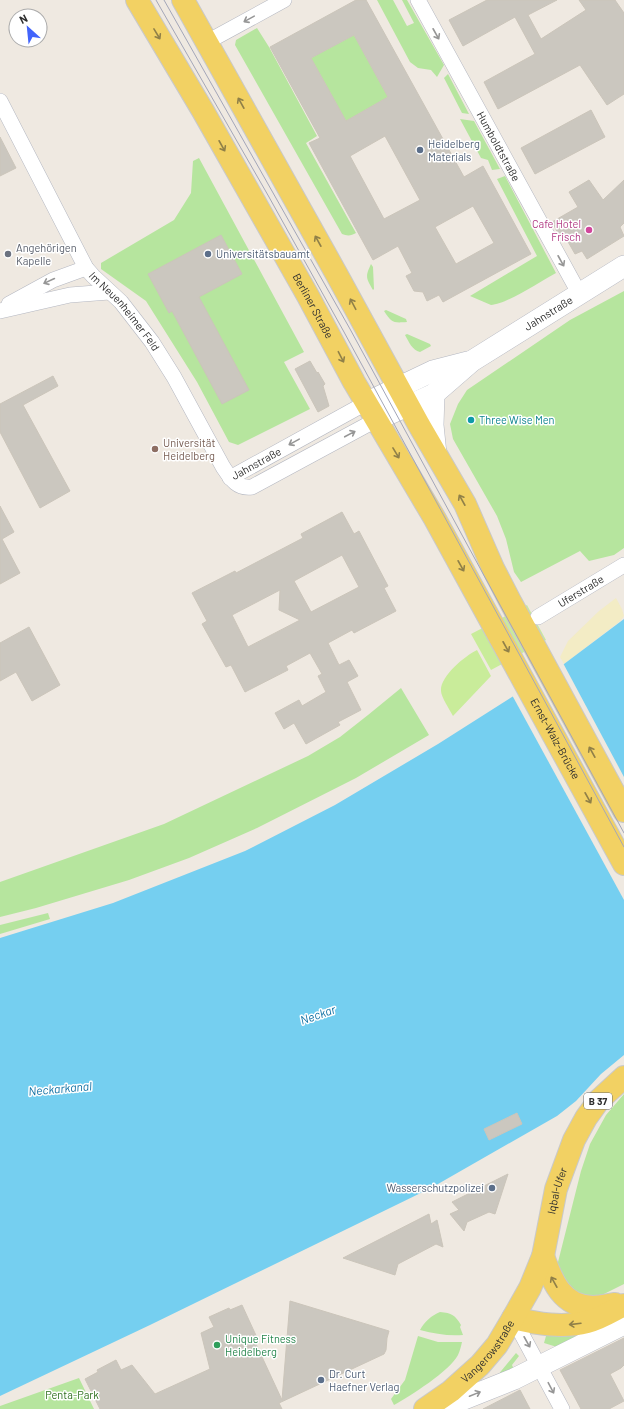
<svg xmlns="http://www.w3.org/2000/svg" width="624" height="1409" viewBox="0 0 624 1409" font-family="Barlow,sans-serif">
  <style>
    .green { fill: #b6e59e }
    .sand { fill: #f3ecc5 }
    .pitch { fill: #c9ec9a }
    .water { fill: #75cff0 }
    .pier { fill: #efe9e1 }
    .building { fill: #cbc7bf; stroke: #cbc5ba; fill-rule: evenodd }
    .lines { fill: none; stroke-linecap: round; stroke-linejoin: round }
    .street-casing { stroke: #b4b7c1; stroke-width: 16 }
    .secondary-casing { stroke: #b4b7c1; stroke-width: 22 }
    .primary-casing { stroke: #c9c9c9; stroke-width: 24 }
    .street { stroke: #fff; stroke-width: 15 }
    .secondary { stroke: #fff; stroke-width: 21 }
    .primary { stroke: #f2d163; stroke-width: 22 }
    .tram { stroke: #a3a6b8; stroke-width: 1 }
    .oneway { stroke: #969696 }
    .oneway2 { stroke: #908048 }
    .service-dot { fill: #5c6f8a; stroke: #fff; stroke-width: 1.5 }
    .hotel-dot { fill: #d1479c; stroke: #fff; stroke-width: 1.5 }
    .worship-dot { fill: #6b7280; stroke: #fff; stroke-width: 1.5 }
    .culture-dot { fill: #0f9aa8; stroke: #fff; stroke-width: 1.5 }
    .education-dot { fill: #8d6e63; stroke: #fff; stroke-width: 1.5 }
    .leisure-dot { fill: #2e9e5b; stroke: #fff; stroke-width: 1.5 }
    .labels { text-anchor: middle; stroke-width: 3; stroke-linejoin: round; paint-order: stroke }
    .shield { fill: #fff; stroke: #6d6d6d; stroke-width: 1 }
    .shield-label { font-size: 10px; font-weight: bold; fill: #2e2e2e }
    .service-label { font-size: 11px; fill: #4e5e75; stroke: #fff; text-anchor: start }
    .street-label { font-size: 11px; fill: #2e2e2e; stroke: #fff }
    .hotel-label { font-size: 11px; fill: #b23c85; stroke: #fff; text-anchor: end }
    .worship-label { font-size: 11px; fill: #5b616d; stroke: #fff; text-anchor: start }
    .culture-label { font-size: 11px; fill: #0d838f; stroke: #fff; text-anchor: start }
    .education-label { font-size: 11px; fill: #785e54; stroke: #fff; text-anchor: start }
    .leisure-label { font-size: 11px; fill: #27864d; stroke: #fff; text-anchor: start }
    .park-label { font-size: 11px; fill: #2c6e1b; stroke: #fff }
    .water-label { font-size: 12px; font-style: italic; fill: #0d6fa3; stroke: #fff }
  </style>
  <rect width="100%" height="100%" fill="#efe9e1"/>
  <path class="green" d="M377 0H393L407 26 414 23 402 0H407L444 65 437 77 431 70 418 68 410 62Z
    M257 28 269 47 317 136 306 143 356 233C351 236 347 236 342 234L235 45 236 40Z
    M354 35 388 97 346 121 311 58Z
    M448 74 469 114 462 113 444 78Z
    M460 119 474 121 500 169 492 170 488 160 481 158Z
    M199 158 304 352 284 362 310 409 238 445 229 442 197 382 146 301 101 269V263L174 220 191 193 193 161Z
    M505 176 556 273C541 281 507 304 491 305L470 296 537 256 497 179Z
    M371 264 373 267 374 289 373 290C366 278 365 277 371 264Z
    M624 291V548L614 555 589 561 580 551 521 582 514 572 506 539 497 516 453 439 450 424 458 404 467 390 570 320Z
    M386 310 406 319 407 322C393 323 392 323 384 311Z
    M407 334 430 344 431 346 420 352C412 350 409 342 405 335Z
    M401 688 429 735 356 778 257 828 189 858 129 880 36 908 0 917V882L164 824 308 756 340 737 368 715Z
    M48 913 50 919 0 934V925Z
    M624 1094V1284L598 1297H583L568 1289 557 1266 581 1171 590 1144 606 1115Z
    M440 1312C452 1313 455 1315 461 1325L460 1327 463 1335C448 1336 435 1334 420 1330 425 1321 431 1316 440 1312Z
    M582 1333 557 1347 544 1343 546 1336Z
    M418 1336 438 1342H462C461 1346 460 1351 458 1355 450 1371 410 1396 394 1405L391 1399 405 1380Z
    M516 1353 519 1356 512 1365 515 1372 497 1376Z
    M79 1378 94 1409H0V1406Z"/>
  <path class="sand" d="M616 598 622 609 624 616 619 622 564 664 560 657 568 641 599 611Z"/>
  <path class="pitch" d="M527 605 546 640 491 670 471 634Z
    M477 650 491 676 453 716C450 710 441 697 441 691 440 676 465 656 477 650Z"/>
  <path class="water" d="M624 619V1055L601 1074 576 1101 557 1116 431 1188 150 1325 0 1396V938L113 903 245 851 335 805 438 744 564 664Z"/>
  <path class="pier" d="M563 663 624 777V900L512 695Z"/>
  <path class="building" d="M356 0H366L464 177 483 166 531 254 443 302 439 295 427 301 423 292 414 291 406 276 412 273 398 246 373 260 309 143 320 138 270 47ZM354 35 388 97 346 121 311 58ZM385 136 420 200 384 219 350 156ZM473 206 494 243 456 264 435 227Z
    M487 0H557L528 15 541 39 586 10 579 0H615L624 13V94L607 105 580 65 498 109 484 82 535 54 515 17 463 46 449 20Z
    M591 110 605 137 535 174 521 148Z
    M0 137 16 168 0 176Z
    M589 180 603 200 624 180V223L620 227 624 236 587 259 582 251 575 254 563 233 559 235 552 222 578 207 569 192Z
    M221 235 242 274 199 297 249 390 222 404 172 311 169 313 148 274Z
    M310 361 317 373 318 372 325 384 323 386 329 406 318 412 295 369Z
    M53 376 58 386 23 405 70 491 40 508 0 432V404Z
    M0 506 14 532 2 539 20 573 0 584Z
    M342 512 354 534 359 531 388 586 384 588 396 611 354 633 352 630 328 643 339 665 349 660 358 676 347 682 361 710 338 722 340 725 306 744 294 723 284 729 275 713 299 700 302 706 326 692 318 676 322 674 310 653 286 666 288 670 245 692 231 665 226 667 202 624 207 621 192 593 235 571 236 573 303 538 301 534ZM342 555 359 587 311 612 294 581ZM280 590 279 610 300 620 248 647 232 615Z
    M29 627 60 685 32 701 16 672 0 681V643Z
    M517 1113 522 1124 489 1140 484 1129Z
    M508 1174 495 1214 489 1212 467 1222 464 1231 450 1214 459 1210 452 1202Z
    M429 1214 431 1224 437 1220 443 1247 436 1244 398 1264 395 1275 343 1258Z
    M290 1301 389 1331 387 1338 386 1350 384 1354 279 1403 282 1409H100L85 1379 98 1372 97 1370 116 1360 121 1370 132 1365 155 1394 210 1369 201 1333 214 1327 209 1317 229 1308 230 1310 242 1305 259 1342 256 1344 282 1400Z
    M624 1338V1365L621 1368 610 1374 624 1401 609 1409H581L560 1370Z
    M520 1390 530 1409H483Z"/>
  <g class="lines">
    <defs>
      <g id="street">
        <path id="s1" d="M418 0 579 293"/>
        <path d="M207 42 284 0"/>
        <path id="s2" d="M0 101 86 268 93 276 121 302 152 342 174 377 223 467C231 479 237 489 252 487L376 420"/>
        <path d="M9 304 53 280 86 268"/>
        <path d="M0 311 70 295 109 292"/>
        <path id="s3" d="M230 478 366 403"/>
        <path id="s4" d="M538 617 624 565"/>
        <path d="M513 1318 562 1409"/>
      </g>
      <g id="secondary">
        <path d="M434 394 433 425 436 454"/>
        <path d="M366 403 433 371 468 362"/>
        <path id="s5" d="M376 420 434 394 472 361 624 266"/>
        <path d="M439 1409 514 1379 624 1324"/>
      </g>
      <g id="primary">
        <path id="s6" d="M137 0 203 111 308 296 354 382 435 519 624 864"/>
        <path d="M183 0 337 275 419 425 465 504 493 568 510 601 624 811"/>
        <path d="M543 1256C552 1281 562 1307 593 1307 601 1307 608 1305 615 1304"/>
        <path d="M513 1318C538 1324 563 1328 587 1322 600 1319 612 1311 624 1305"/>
        <path id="s7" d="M425 1409 451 1391 480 1365 497 1345 513 1318 530 1288 543 1256 556 1189 574 1140 586 1118 599 1100 624 1077"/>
      </g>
    </defs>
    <use href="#street" class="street-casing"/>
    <use href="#secondary" class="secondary-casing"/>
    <use href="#primary" class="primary-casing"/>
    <use href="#street" class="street"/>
    <use href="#secondary" class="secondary"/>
    <use href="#primary" class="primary"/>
    <path class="tram" d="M156 0 269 197 344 332 624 847
      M164 0 350 329 624 833"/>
  </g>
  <defs><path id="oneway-shaft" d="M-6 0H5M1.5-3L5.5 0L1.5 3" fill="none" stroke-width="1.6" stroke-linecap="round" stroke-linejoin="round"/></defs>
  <g class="oneway">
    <use href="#oneway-shaft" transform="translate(249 19) rotate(151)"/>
    <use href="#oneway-shaft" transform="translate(436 34) rotate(61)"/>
    <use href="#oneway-shaft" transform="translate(561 261) rotate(61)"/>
    <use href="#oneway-shaft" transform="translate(49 281) rotate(155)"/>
    <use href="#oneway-shaft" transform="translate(350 434) rotate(-28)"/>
    <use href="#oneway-shaft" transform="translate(294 442) rotate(151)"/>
    <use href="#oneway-shaft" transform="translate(527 1342) rotate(61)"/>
    <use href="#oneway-shaft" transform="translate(551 1388) rotate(62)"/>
    <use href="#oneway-shaft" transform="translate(475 1394) rotate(-22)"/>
  </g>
  <g class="oneway2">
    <use href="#oneway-shaft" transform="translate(157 34) rotate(59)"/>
    <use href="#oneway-shaft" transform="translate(241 103) rotate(-119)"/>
    <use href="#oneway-shaft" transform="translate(222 146) rotate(61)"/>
    <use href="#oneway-shaft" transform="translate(318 241) rotate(-119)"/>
    <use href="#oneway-shaft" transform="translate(353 304) rotate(-118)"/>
    <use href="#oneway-shaft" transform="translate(341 357) rotate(63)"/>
    <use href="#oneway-shaft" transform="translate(396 453) rotate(59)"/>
    <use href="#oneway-shaft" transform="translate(462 500) rotate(-119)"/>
    <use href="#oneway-shaft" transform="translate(461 566) rotate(61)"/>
    <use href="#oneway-shaft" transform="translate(506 647) rotate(61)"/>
    <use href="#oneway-shaft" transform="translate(592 752) rotate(-119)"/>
    <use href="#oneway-shaft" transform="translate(588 798) rotate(61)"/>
    <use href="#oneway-shaft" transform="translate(554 1282) rotate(-119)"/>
    <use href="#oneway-shaft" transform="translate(575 1324) rotate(173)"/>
  </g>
  <g class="service-dot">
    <circle cx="420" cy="150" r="4"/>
    <circle cx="208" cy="254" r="4"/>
    <circle cx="492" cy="1188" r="4"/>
    <circle cx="321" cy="1380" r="4"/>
  </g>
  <circle class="hotel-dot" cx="589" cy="230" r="4"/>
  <circle class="worship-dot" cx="8" cy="254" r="4"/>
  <circle class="culture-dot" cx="471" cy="420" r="4"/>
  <circle class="education-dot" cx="155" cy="449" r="4"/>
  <circle class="leisure-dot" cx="217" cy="1345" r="4"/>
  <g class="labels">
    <rect class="shield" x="584" y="1093" width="28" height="16" rx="3"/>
    <g class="shield-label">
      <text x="598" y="1105">B 37</text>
    </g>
    <g class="service-label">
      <text x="428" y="148">Heidelberg<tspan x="428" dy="13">Materials</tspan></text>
      <text x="216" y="258">Universitätsbauamt</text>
      <text x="484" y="1192" text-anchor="end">Wasserschutzpolizei</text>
      <text x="329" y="1378">Dr. Curt<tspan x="329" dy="13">Haefner Verlag</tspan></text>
    </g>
    <g class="street-label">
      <text dy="4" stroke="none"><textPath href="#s1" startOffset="167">Humboldtstraße</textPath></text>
      <text dy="4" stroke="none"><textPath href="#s6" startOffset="353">Berliner Straße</textPath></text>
      <text dy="4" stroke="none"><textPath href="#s2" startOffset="246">Im Neuenheimer Feld</textPath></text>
      <text dy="4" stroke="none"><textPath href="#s5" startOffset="204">Jahnstraße</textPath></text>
      <text dy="4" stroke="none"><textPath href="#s3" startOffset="30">Jahnstraße</textPath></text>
      <text dy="4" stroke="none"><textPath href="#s4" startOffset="50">Uferstraße</textPath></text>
      <text dy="4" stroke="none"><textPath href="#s6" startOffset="849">Ernst-Walz-Brücke</textPath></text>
      <text dy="4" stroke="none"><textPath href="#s7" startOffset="264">Iqbal-Ufer</textPath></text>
      <text dy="4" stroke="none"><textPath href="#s7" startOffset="86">Vangerowstraße</textPath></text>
    </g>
    <g class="hotel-label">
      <text x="581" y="228">Cafe Hotel<tspan x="581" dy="13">Frisch</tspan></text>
    </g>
    <g class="worship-label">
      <text x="16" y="252">Angehörigen<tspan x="16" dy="13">Kapelle</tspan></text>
    </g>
    <g class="culture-label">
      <text x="479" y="424">Three Wise Men</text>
    </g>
    <g class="education-label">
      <text x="163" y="447">Universität<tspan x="163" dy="13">Heidelberg</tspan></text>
    </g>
    <g class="leisure-label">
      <text x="225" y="1343">Unique Fitness<tspan x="225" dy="13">Heidelberg</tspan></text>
    </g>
    <g class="park-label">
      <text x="72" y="1399">Penta-Park</text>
    </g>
    <g class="water-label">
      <text transform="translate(318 1015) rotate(-19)" y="4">Neckar</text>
      <text transform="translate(60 1089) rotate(-5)" y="4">Neckarkanal</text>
    </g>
  </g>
  <g transform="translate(28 28) rotate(333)"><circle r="19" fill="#ffffff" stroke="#ababab"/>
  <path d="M0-3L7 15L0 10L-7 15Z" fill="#4264fb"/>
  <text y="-6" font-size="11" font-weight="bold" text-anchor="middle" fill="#2e2e2e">N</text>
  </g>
</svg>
